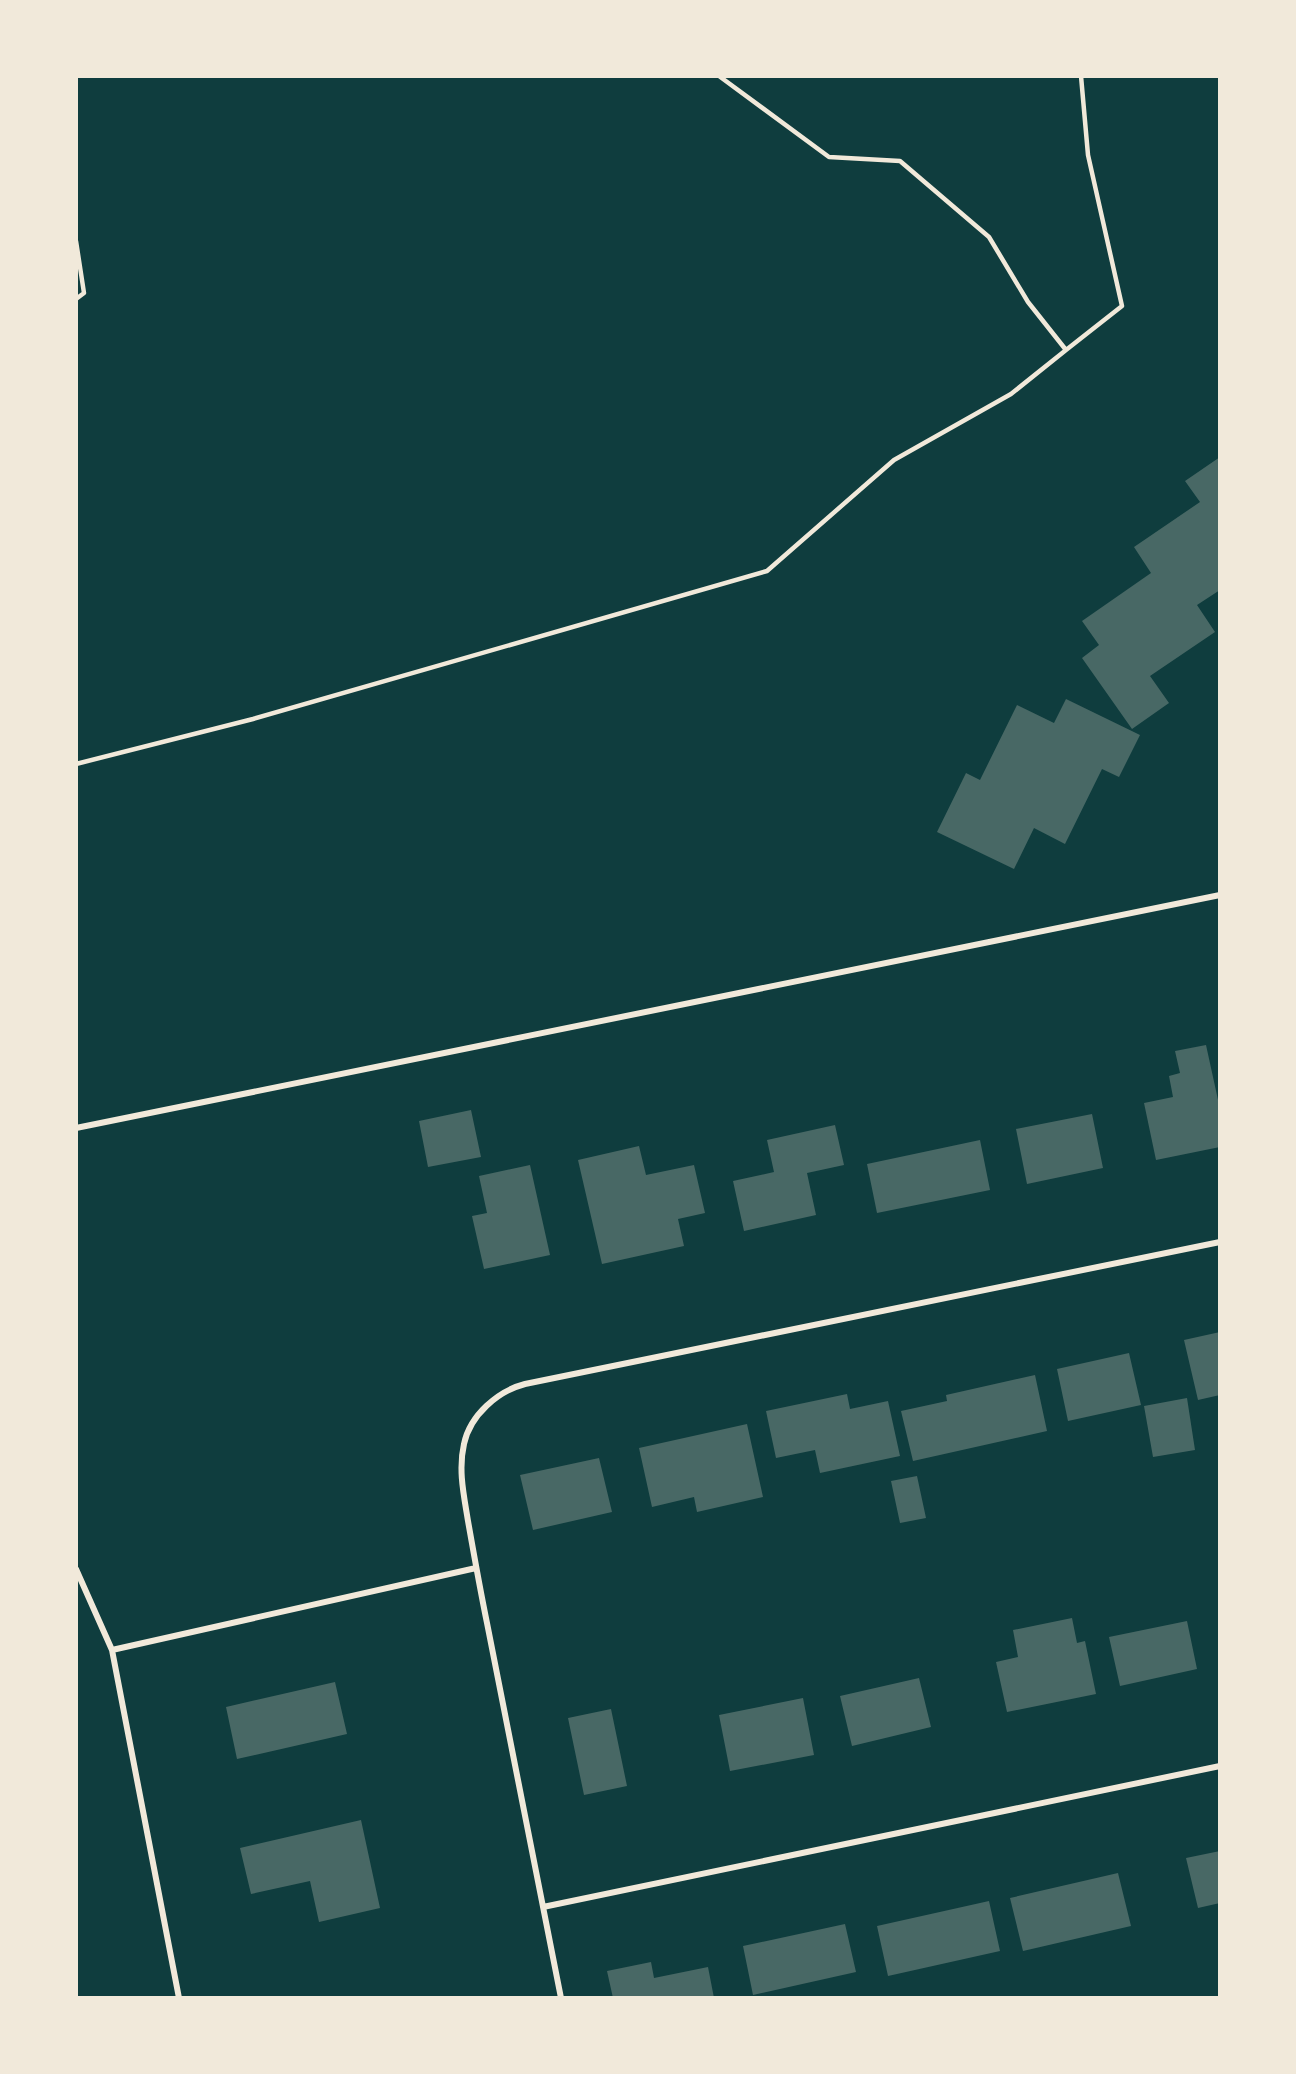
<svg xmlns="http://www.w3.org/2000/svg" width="1296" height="2074" viewBox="0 0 1296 2074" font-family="Raleway,sans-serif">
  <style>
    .building { fill: #486865 }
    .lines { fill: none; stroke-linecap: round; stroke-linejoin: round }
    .service { stroke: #f1e9da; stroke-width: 4.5 }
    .minor { stroke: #f1e9da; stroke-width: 6 }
  </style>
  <rect width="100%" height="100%" fill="#0f3d3e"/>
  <path class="building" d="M1220 457V590L1197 605 1215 632 1150 676 1169 703 1132 729 1082 658 1099 645 1082 621 1151 573 1134 547 1200 502 1185 481Z
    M1066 699 1140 735 1119 777 1102 769 1065 844 1034 828 1014 869 937 832 966 773 980 780 1017 705 1054 723Z
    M1206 1045 1220 1109V1147L1156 1160 1144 1103 1173 1097 1169 1076 1180 1073 1175 1051Z
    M471 1110 481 1157 428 1167 419 1121Z
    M1092 1114 1103 1168 1027 1184 1016 1129Z
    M835 1125 844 1165 807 1173 816 1215 744 1231 733 1181 774 1172 767 1140Z
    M980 1140 990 1190 877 1213 867 1164Z
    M639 1146 646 1175 694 1165 705 1213 678 1219 684 1246 602 1264 578 1160Z
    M530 1165 550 1255 484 1269 472 1216 487 1213 479 1176Z
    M1220 1332V1395L1198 1400 1184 1340Z
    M1129 1353 1141 1405 1068 1421 1057 1369Z
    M1035 1375 1047 1431 913 1461 901 1411 947 1401 946 1395Z
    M847 1394 850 1409 888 1401 900 1456 820 1473 815 1450 776 1458 766 1411Z
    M1187 1398 1195 1450 1153 1457 1144 1406Z
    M747 1424 763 1497 697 1512 694 1497 652 1507 639 1448Z
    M599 1458 612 1512 533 1530 520 1475Z
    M917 1476 926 1518 900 1523 891 1481Z
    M1072 1618 1077 1643 1085 1641 1096 1694 1007 1712 996 1662 1018 1657 1013 1630Z
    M1187 1621 1197 1669 1120 1686 1109 1637Z
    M919 1678 931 1727 852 1746 840 1696Z
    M335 1682 347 1734 237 1759 226 1707Z
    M803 1698 814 1755 730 1771 719 1715Z
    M611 1709 627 1786 584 1795 568 1718Z
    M361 1820 380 1908 319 1922 310 1881 251 1894 240 1848Z
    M1220 1851V1903L1198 1908 1186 1858Z
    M1118 1873 1131 1926 1023 1951 1010 1898Z
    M989 1901 1000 1951 888 1976 877 1926Z
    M845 1924 856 1972 753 1995 743 1946Z
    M651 1962 654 1978 708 1967 714 1998H613L607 1971Z"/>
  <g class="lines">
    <path class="service" d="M76 241 84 293 76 299
      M1066 350 1122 306 1088 155 1081 76
      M76 764 253 719 767 571 894 460 1011 394 1066 350 1028 302 989 237 900 161 829 157 719 76"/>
    <path class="minor" d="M76 1128 1220 895
      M76 1569 112 1650 179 1998
      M112 1650 476 1568
      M543 1907 1220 1766
      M561 1998C536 1873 512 1748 487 1623 480 1589 474 1555 468 1521 464 1496 458 1470 464 1444 470 1415 498 1391 525 1384L1220 1242"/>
  </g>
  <rect width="1296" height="2074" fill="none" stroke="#f1e9da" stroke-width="156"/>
</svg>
